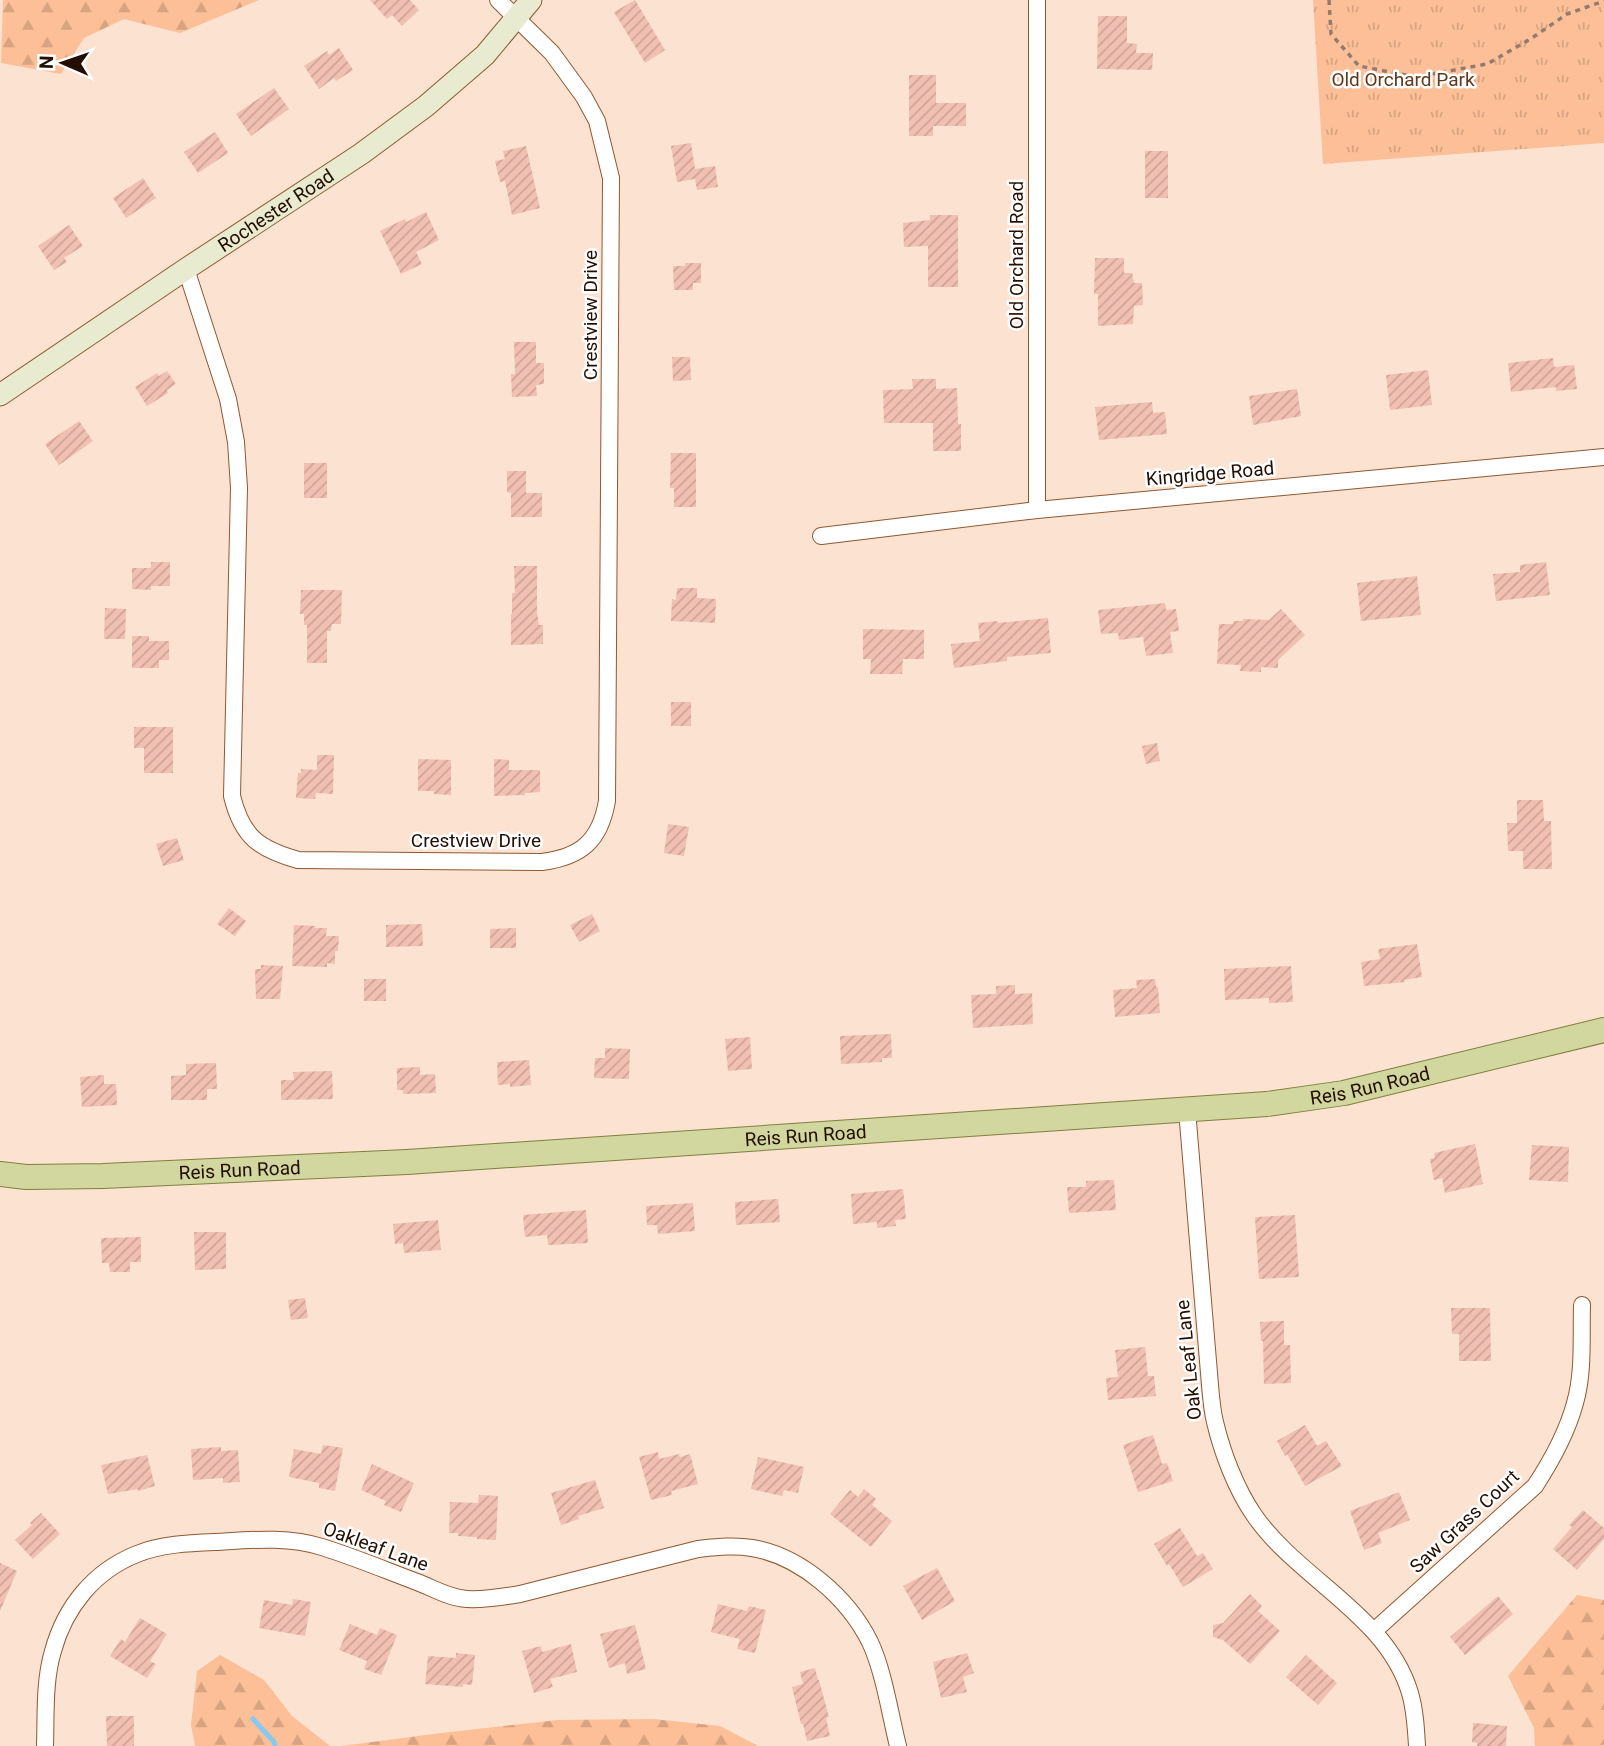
<svg xmlns="http://www.w3.org/2000/svg" width="1604" height="1746" viewBox="0 0 1604 1746" font-family="Roboto,sans-serif">
  <style>
    .grass { fill: url(#grass-tufts) }
    .forest { fill: url(#forest-firs) }
    .lines { fill: none; stroke-linecap: round; stroke-linejoin: round }
    .stream { stroke: #86caf2; stroke-width: 5 }
    .building { fill: url(#building-hatch) }
    .street-casing { stroke: #8f5831; stroke-width: 18 }
    .secondary-casing { stroke: #8f5831; stroke-width: 23 }
    .primary-casing { stroke: #80803e; stroke-width: 26 }
    .path { stroke: #947c6d; stroke-width: 3.5; stroke-dasharray: 5 5; stroke-linecap: butt }
    .street { stroke: #fff; stroke-width: 16 }
    .secondary { stroke: #e8ebcf; stroke-width: 21 }
    .primary { stroke: #d1d79f; stroke-width: 24 }
    .labels { text-anchor: middle; stroke-width: 5; stroke-linejoin: round; paint-order: stroke }
    .park-label { font-size: 19px; fill: #60381a; stroke: #fff }
    .street-label { font-size: 19px; fill: #240e01; stroke: #fff }
  </style>
  <defs>
    <pattern id="grass-tufts" width="24" height="20" patternUnits="userSpaceOnUse" patternTransform="scale(1.75)"><rect width="24" height="20" fill="#fcbf97"/><path d="M3 7l-1-3M5 7V3M7 7l1-3M15 17l-1-3M17 17v-4M19 17l1-3" fill="none" stroke="#d8a380"/></pattern>
    <pattern id="forest-firs" width="22" height="20" patternUnits="userSpaceOnUse" patternTransform="scale(1.75)"><rect width="22" height="20" fill="#fcbf97"/><path d="M5 1l3.5 6h-7zM16 11l3.5 6h-7z" fill="#d8a380"/></pattern>
    <pattern id="building-hatch" width="6" height="6" patternUnits="userSpaceOnUse" patternTransform="scale(1.75)"><rect width="6" height="6" fill="#f1c0b3"/><path d="M-1 1l2-2M0 6l6-6M5 7l2-2" fill="none" stroke="#cea498"/></pattern>
  </defs>
  <rect width="100%" height="100%" fill="#fbe2d1"/>
  <path class="grass" d="M1313 0H1604V143L1323 164Z"/>
  <path class="forest" d="M3 0H259L180 33 124 19 84 38 61 74 1 63Z
    M1577 1595 1604 1600V1746H1535L1534 1728 1508 1676Z
    M220 1655 264 1680 292 1716 330 1746H195L191 1725 197 1671Z
    M653 1719 720 1726 758 1746H342L441 1733 558 1720Z"/>
  <g class="lines">
    <path class="stream" d="M253 1719 274 1742 275 1746"/>
  </g>
  <path class="building" d="M370 0H410L419 10 402 26 392 15 387 19Z
    M635 0 665 50 645 63 614 12Z
    M1098 16H1127V43L1137 44 1136 53H1153L1152 70 1097 69Z
    M339 48 353 70 336 81 334 78 319 89 304 66 327 51 329 55Z
    M909 75H936V103H966V126H933V136H909Z
    M274 88 289 109 251 136 236 114Z
    M215 132 228 153 198 173 184 152Z
    M691 143 695 169 715 166 718 187 697 190 695 179 677 182 671 146Z
    M526 146 540 208 512 215 505 181 500 182 495 161 505 159 503 151Z
    M1145 151H1168V198H1145Z
    M143 178 156 198 126 218 113 198Z
    M426 212 439 240 416 252 422 264 401 274 380 231 405 219 406 222Z
    M930 215H958V287H928V246L904 247 903 223 930 220Z
    M69 225 83 246 64 258 67 262 54 270 38 246Z
    M1095 258H1124V273H1132L1134 283H1142L1143 305 1134 306 1133 324 1098 326V294H1094Z
    M685 263H701V283H693V290H674L673 266H685Z
    M514 342H536V363H544V384L536 385 537 396 512 397 511 374H515Z
    M672 357H690L691 380 673 381Z
    M1553 358 1554 367 1574 365 1577 389 1556 391V387L1511 392 1508 363Z
    M1428 370 1432 405 1390 410 1386 375Z
    M167 371 176 384 167 390 168 393 147 406 135 387 157 373 159 376Z
    M912 379H936V389L957 388 958 424H961V451H933V423H884L883 390 913 389Z
    M1297 389 1301 416 1253 425 1249 396Z
    M1152 402 1153 413 1165 412 1167 434 1099 440 1095 407Z
    M79 421 93 441 59 465 45 444Z
    M671 453H696V507H674V488H670Z
    M304 463H327V498H304Z
    M507 471H526V493H542V517H511V493L507 492Z
    M151 562H170V586H151V590L132 589V568H151Z
    M1546 562 1550 595 1496 601 1493 574 1520 572V565Z
    M514 566H537V613L539 625H543V644L511 645V614H512V593H515Z
    M1417 576 1421 615 1361 621 1357 583Z
    M677 588H697V598L716 599 715 623 671 621 672 599 676 600Z
    M301 590H342L341 624H332L331 631H327V663H307V625H304V614H300Z
    M1165 603 1166 610 1176 609 1179 631 1170 632 1173 653 1146 656 1143 637 1119 640 1118 633 1101 634 1098 610Z
    M105 608 126 609 125 639H104Z
    M1281 609 1305 635 1278 660V668L1261 667V672L1240 671 1241 665 1217 664 1219 624H1233V621H1243V619L1269 620Z
    M1048 618 1051 653 1007 657V661L954 668 951 644 980 641 978 623 998 621V623Z
    M863 629 924 630V659H903L902 674H870L871 659H863Z
    M132 636H149V641H169V660H159V668H132Z
    M671 702H691V726H671Z
    M134 727H173V773H144V748H134Z
    M1157 743 1160 761 1146 764 1142 746Z
    M317 755H334L333 794 316 793 315 799 296 798 298 773H301V769L317 770Z
    M418 759 451 760V795L434 794V791H418Z
    M494 759 509 760V770H540V792L525 793V795L494 796Z
    M1517 800H1543L1544 821H1551L1552 869H1523V851H1508L1507 823H1517Z
    M668 824 689 827 684 856 664 853Z
    M177 838 184 860 163 866 156 844Z
    M229 908 246 921 235 936 217 924Z
    M592 914 600 931 579 942 570 925Z
    M422 924 423 946 386 947V925Z
    M294 925 315 926V928H327L326 936H339L338 951H335V964L327 963V967L292 966Z
    M516 928V948H490V929Z
    M1417 944 1422 977 1404 980 1405 982 1364 986 1361 962 1380 959 1378 949Z
    M261 965 283 966 280 999H256L255 969H261Z
    M1291 966 1293 1002 1269 1003V998L1225 1000 1224 969Z
    M364 979H386V1001H364Z
    M1155 979 1156 987H1158L1160 1013 1115 1017 1113 990 1137 988 1136 980Z
    M1015 985V994L1032 993 1033 1024 973 1028 971 995 996 994V986Z
    M891 1034 892 1058H882V1062L841 1064 840 1036Z
    M750 1037 752 1069 728 1071 725 1039Z
    M605 1048 630 1049 629 1079 594 1078 595 1058H605Z
    M529 1060 531 1085 510 1087V1084L498 1085 497 1062Z
    M216 1063 217 1089H207V1100H171V1076L186 1075V1064Z
    M420 1067V1075L435 1074 436 1093 403 1094V1090H397V1068Z
    M332 1071 333 1099 281 1100V1080H294L293 1072Z
    M104 1075V1084H116L117 1105 82 1107 80 1077Z
    M1475 1144 1483 1184 1445 1193 1442 1178 1434 1180 1430 1159 1435 1158 1434 1153Z
    M1532 1145 1569 1147 1568 1182 1529 1180Z
    M1114 1180 1116 1210 1069 1213 1067 1187H1086V1181Z
    M903 1189 906 1219 895 1220 896 1226 877 1228V1222L853 1224 851 1194Z
    M778 1199 780 1222 736 1225 735 1202Z
    M693 1203 695 1231 658 1234 657 1225H647L646 1206Z
    M586 1210 588 1243 548 1245 547 1235 525 1237 523 1215Z
    M1295 1215 1299 1277 1259 1279 1255 1217Z
    M438 1220 441 1250 404 1253 403 1243 395 1244 393 1224Z
    M194 1232H226V1269L195 1270Z
    M141 1237V1262H130V1272H110L109 1263H102L101 1238Z
    M305 1298 308 1318 291 1320 288 1300Z
    M1451 1308H1490L1491 1361H1459V1334H1452Z
    M1284 1321V1345H1290L1291 1383 1264 1384 1263 1341H1261L1260 1322Z
    M1145 1347 1148 1376H1154L1156 1396 1108 1400 1106 1378 1118 1377 1115 1350Z
    M1305 1425 1317 1446 1326 1441 1342 1466 1305 1486 1287 1454 1285 1456 1277 1441Z
    M1153 1435 1162 1464 1167 1463 1173 1481 1138 1492 1123 1445Z
    M323 1445 343 1448 335 1491 319 1488V1483L289 1477 294 1449 321 1454Z
    M221 1447V1451L238 1450 240 1482 223 1483V1478L193 1480 191 1449Z
    M658 1452 659 1459 679 1454 680 1457 690 1454 698 1484 671 1491 672 1495 651 1500 639 1457Z
    M147 1455 155 1486 138 1491V1489L108 1494 101 1465Z
    M758 1457 804 1467 798 1493 784 1490 782 1496 751 1489Z
    M372 1464 414 1483 401 1512 384 1505 386 1501 361 1490Z
    M595 1480 604 1508 578 1516 579 1519 561 1525 551 1493Z
    M864 1489 876 1499 872 1505 892 1521 871 1547 830 1514 850 1490 858 1497Z
    M1399 1492 1410 1520 1378 1533 1382 1543 1364 1550 1350 1511Z
    M479 1495 498 1496 496 1540 477 1539V1537L458 1536V1533H449L450 1502 478 1503Z
    M1583 1510 1604 1528V1539L1577 1570 1553 1549 1572 1527 1569 1525Z
    M41 1513 60 1534 33 1559 15 1540 32 1525 30 1523Z
    M1180 1528 1197 1556 1203 1553 1213 1569 1183 1587 1169 1564 1167 1566 1154 1544Z
    M0 1563 17 1571 0 1611Z
    M937 1568 955 1601 922 1620 903 1586Z
    M1250 1594 1262 1606 1258 1611 1280 1631 1250 1664 1223 1640 1213 1637V1625L1223 1623Z
    M1498 1596 1513 1614 1465 1655 1450 1637Z
    M293 1599 311 1602 305 1636 259 1628 264 1600 292 1605Z
    M718 1604 747 1611 749 1606 766 1610 755 1653 737 1649 740 1639 711 1632Z
    M140 1618 167 1634 150 1661 156 1664 147 1678 110 1656 121 1639 125 1642Z
    M350 1624 377 1635 380 1628 397 1635 381 1675 364 1669 367 1661 339 1650Z
    M635 1625 646 1669 627 1674 625 1663 609 1668 600 1634Z
    M571 1644 577 1672 550 1679 553 1687 534 1693 522 1651 541 1646 542 1652Z
    M456 1653 475 1655 472 1685 463 1684V1687L425 1684 428 1656 456 1658Z
    M967 1653 974 1673 963 1677 967 1692 941 1698 933 1662Z
    M1306 1655 1337 1683 1318 1705 1286 1677Z
    M815 1668 818 1680H819L829 1717 826 1718 830 1736 807 1741 803 1724H801L792 1687 803 1684 800 1672Z
    M106 1716H134V1746H107Z
    M1473 1723 1507 1726 1506 1746H1477V1743L1472 1742Z"/>
  <g class="lines">
    <defs>
      <path id="street" d="M186 269 228 399 236 442 239 488 232 796C242 837 259 849 298 860L542 862C581 857 600 841 607 801L611 178 597 121 584 97 552 53 498 0
        M1037 510V0
        M821 536 1037 510 1604 457
        M1187 1110 1210 1385C1211 1397 1212 1410 1215 1422 1222 1452 1236 1489 1254 1515 1298 1579 1387 1615 1410 1693 1415 1710 1416 1728 1417 1746
        M1374 1631 1535 1486C1552 1460 1567 1433 1575 1403 1584 1372 1581 1337 1582 1305
        M45 1746C46 1715 44 1681 53 1651 65 1607 94 1571 137 1554 161 1544 190 1543 216 1542 251 1540 287 1536 322 1547 354 1557 385 1570 417 1582 433 1588 449 1598 467 1599 485 1600 502 1597 520 1594L698 1549C717 1547 734 1545 752 1548 801 1556 848 1598 870 1642 884 1672 890 1714 898 1746"/>
      <g id="secondary">
        <path id="s1" d="M0 395 186 269 361 154 426 106 485 55 531 0"/>
      </g>
      <g id="primary">
        <path id="s2" d="M0 1174 26 1177 103 1176 407 1162 1267 1104 1344 1093 1604 1030"/>
      </g>
    </defs>
    <use href="#street" class="street-casing"/>
    <use href="#secondary" class="secondary-casing"/>
    <use href="#primary" class="primary-casing"/>
    <path class="path" d="M1329 0 1331 34 1359 66 1416 77 1487 64 1532 38 1567 14 1604 1"/>
    <use href="#street" class="street"/>
    <use href="#secondary" class="secondary"/>
    <use href="#primary" class="primary"/>
  </g>
  <g class="labels">
    <g class="park-label">
      <text x="1403" y="86">Old Orchard Park</text>
    </g>
    <g class="street-label">
      <text dy="7" stroke="none"><textPath href="#s1" startOffset="332">Rochester Road</textPath></text>
      <text transform="translate(1016 255) rotate(-90)" y="7">Old Orchard Road</text>
      <text transform="translate(590 315) rotate(-90)" y="7">Crestview Drive</text>
      <text transform="translate(1210 473) rotate(-5)" y="7">Kingridge Road</text>
      <text x="476" y="847">Crestview Drive</text>
      <text dy="7" stroke="none"><textPath href="#s2" startOffset="1374">Reis Run Road</textPath></text>
      <text dy="7" stroke="none"><textPath href="#s2" startOffset="807">Reis Run Road</textPath></text>
      <text dy="7" stroke="none"><textPath href="#s2" startOffset="240">Reis Run Road</textPath></text>
      <text transform="translate(1188 1360) rotate(-96)" y="7">Oak Leaf Lane</text>
      <text transform="translate(1464 1521) rotate(-43)" y="7">Saw Grass Court</text>
      <text transform="translate(376 1546) rotate(20)" y="7">Oakleaf Lane</text>
    </g>
  </g>
  <g transform="translate(63 63) rotate(272)" stroke="#ffffff" stroke-width="5" paint-order="stroke">
  <path d="M0-5L12 26L0 18L-12 26Z" fill="#240e01"/>
  <text y="-10" font-size="19" font-weight="bold" text-anchor="middle" fill="#240e01">N</text>
  </g>
</svg>
